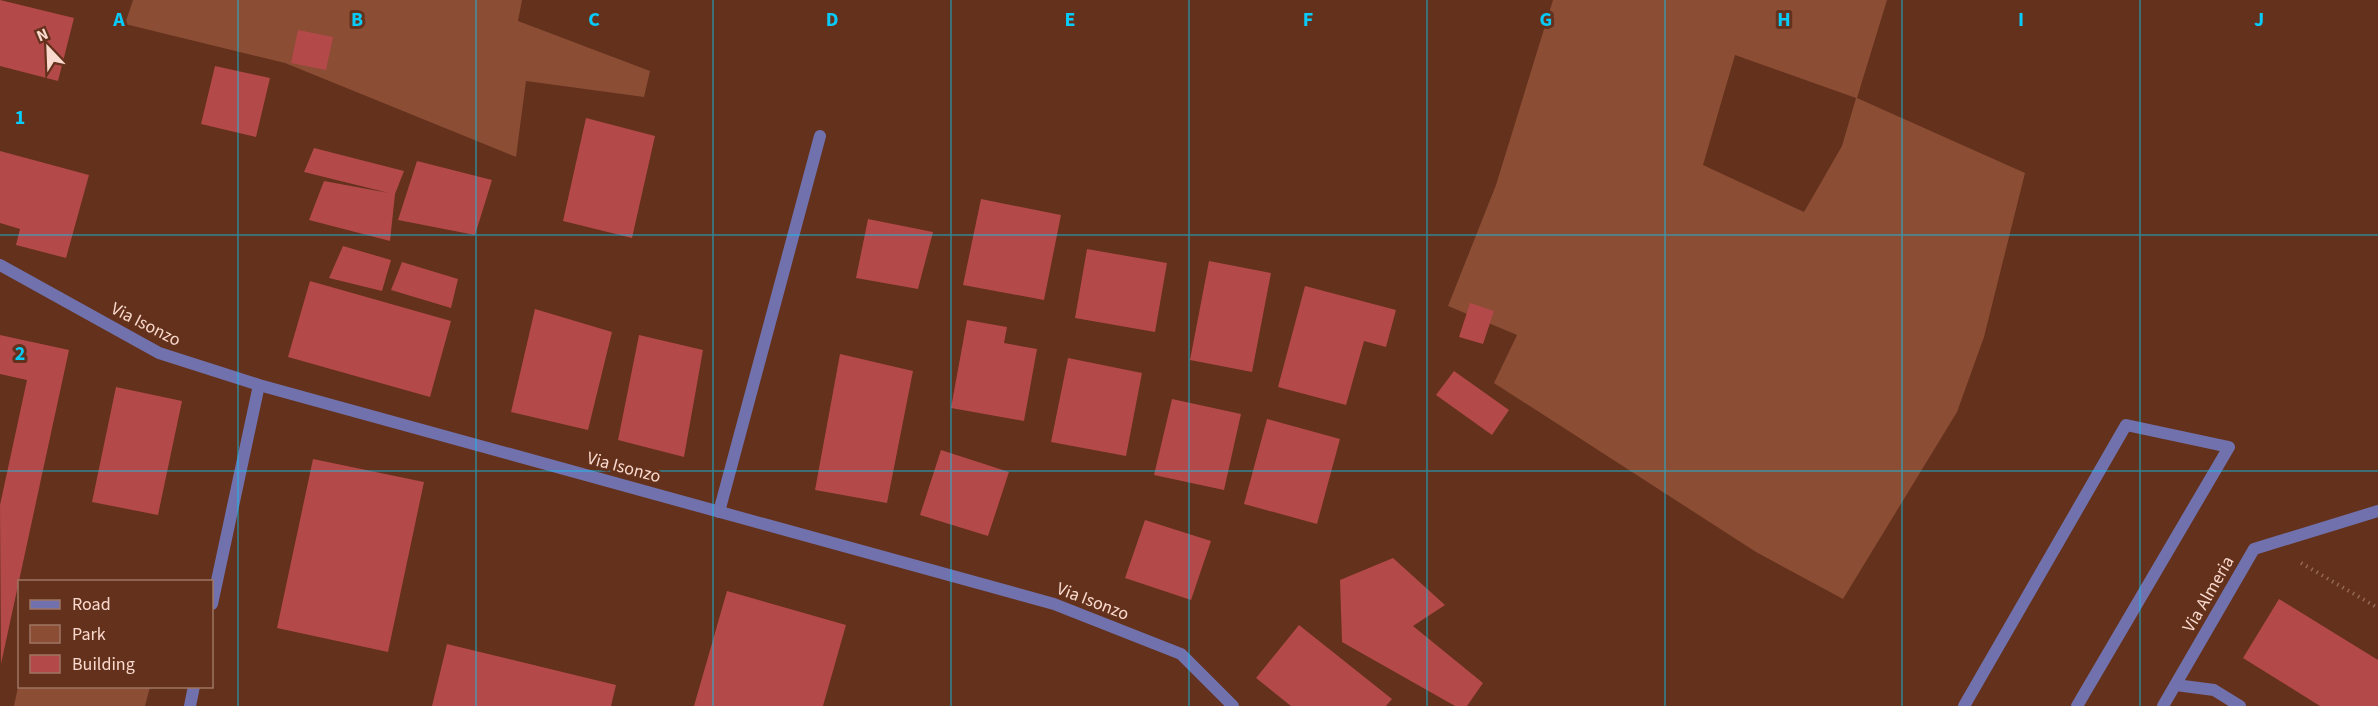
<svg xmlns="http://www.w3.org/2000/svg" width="2378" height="706" viewBox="0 0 2378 706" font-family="'Source Sans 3',sans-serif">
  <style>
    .green { fill: #8b4d34; fill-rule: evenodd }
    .building { fill: #b34949 }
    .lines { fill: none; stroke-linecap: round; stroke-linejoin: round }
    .path { stroke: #946856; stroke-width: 4; stroke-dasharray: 1.5 4.5; stroke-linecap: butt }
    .service { stroke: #7172ad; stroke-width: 12 }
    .minor { stroke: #7172ad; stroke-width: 12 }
    .grid { fill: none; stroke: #08cbf9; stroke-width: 1.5; stroke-opacity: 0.55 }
    .labels { text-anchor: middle; stroke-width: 6; stroke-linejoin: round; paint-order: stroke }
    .street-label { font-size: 18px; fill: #fadace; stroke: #63311c }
    .grid-label { font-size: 20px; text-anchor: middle; font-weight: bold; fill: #08cbf9; stroke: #63311c; stroke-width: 6; stroke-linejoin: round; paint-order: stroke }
  </style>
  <rect width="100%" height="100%" fill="#63311c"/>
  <path class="green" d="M133 0H522L518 21 650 71 644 97 526 81 516 157 285 63 125 24Z
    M1553 0H1887L1857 98 2025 173 1984 337 1957 412 1843 599 1756 552 1494 383 1517 335 1448 306 1496 185ZM1735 55 1856 98 1842 146 1804 212 1703 165Z
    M19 682 20 686 150 687 145 706H14Z"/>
  <path class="building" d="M0 0 74 18 58 81 0 66Z
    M298 30 333 37 326 70 291 63Z
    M215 66 270 78 256 137 201 124Z
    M586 118 655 136 632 238 563 221Z
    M314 148 404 171 395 194 390 241 309 220 324 181 389 193 304 172Z
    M0 151 89 175 66 258 16 245 20 229 0 223Z
    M417 161 492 180 475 235 398 220Z
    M981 199 1061 215 1044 300 963 285Z
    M868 219 933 232 918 289 856 278Z
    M343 246 391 260 382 291 329 278Z
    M1087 249 1167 263 1155 332 1075 318Z
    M1209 261 1271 273 1252 372 1190 360Z
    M402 262 458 279 451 308 391 290Z
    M310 281 451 321 430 397 288 357Z
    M1305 286 1396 310 1386 347 1364 341 1346 405 1278 387Z
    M1470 303 1494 311 1483 344 1459 337Z
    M535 309 612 332 588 430 511 412Z
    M967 320 1007 327 1004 343 1037 349 1024 421 951 408Z
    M0 335 69 350 1 664 0 505 27 380 0 374Z
    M639 335 703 350 684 457 618 440Z
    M840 354 913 371 887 503 815 490Z
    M1068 358 1142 373 1126 456 1051 442Z
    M1454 371 1509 410 1492 435 1436 395Z
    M116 387 182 401 158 515 92 502Z
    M1172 399 1241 414 1224 490 1154 475Z
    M1267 419 1340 439 1317 524 1244 504Z
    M941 450 1009 472 988 536 920 515Z
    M313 459 424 482 388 652 277 628Z
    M1145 520 1211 541 1191 600 1125 578Z
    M1393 558 1445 605 1413 626 1483 683 1467 706H1455L1342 642 1340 580Z
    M727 591 846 625 823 706H694Z
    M2279 599 2378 660V706H2320L2243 658Z
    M1299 625 1392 699 1386 706H1291L1256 678Z
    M447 644 616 685 611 706H432Z"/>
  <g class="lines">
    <path class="path" d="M2301 563 2378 608"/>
    <path class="service" d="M719 512 820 136
      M1964 706 2126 425 2229 447 2077 706"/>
    <path class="minor" d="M0 265 159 353 259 385 1054 604 1181 654 1233 706
      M212 604 259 385
      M2176 685 2214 690 2240 706
      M190 706 194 686
      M2163 706 2254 549 2378 511"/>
  </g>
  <path class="grid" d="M238 0V706M476 0V706M713 0V706M951 0V706M1189 0V706M1427 0V706M1665 0V706M1902 0V706M2140 0V706M0 235H2378M0 471H2378"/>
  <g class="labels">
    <g class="street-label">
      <text transform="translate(146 324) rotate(27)" y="6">Via Isonzo</text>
      <text transform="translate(624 467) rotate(15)" y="6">Via Isonzo</text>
      <text transform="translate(2208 594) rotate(-60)" y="6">Via Almeria</text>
      <text transform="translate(1093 601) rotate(21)" y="6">Via Isonzo</text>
    </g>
  </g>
  <g class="grid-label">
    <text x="119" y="26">A</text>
    <text x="357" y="26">B</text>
    <text x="594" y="26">C</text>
    <text x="832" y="26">D</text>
    <text x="1070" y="26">E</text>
    <text x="1308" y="26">F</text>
    <text x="1546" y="26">G</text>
    <text x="1784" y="26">H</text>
    <text x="2021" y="26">I</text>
    <text x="2259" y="26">J</text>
    <text x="20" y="124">1</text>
    <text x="20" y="360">2</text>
  </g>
  <rect x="18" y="580" width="195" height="108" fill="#63311c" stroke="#9f7563" stroke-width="1.5"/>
  <rect x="30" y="600" width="30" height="9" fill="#7172ad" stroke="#9f7563" stroke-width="1.5"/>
  <text x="72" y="610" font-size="18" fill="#fadace">Road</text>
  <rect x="30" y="625" width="30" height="18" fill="#8b4d34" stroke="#9f7563" stroke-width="1.5"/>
  <text x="72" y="640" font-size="18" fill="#fadace">Park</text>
  <rect x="30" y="655" width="30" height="18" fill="#b34949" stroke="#9f7563" stroke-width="1.5"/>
  <text x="72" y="670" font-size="18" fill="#fadace">Building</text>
  <g transform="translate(48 48) rotate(337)" stroke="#63311c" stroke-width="4.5" paint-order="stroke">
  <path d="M0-4.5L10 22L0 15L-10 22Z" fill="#fadace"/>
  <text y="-9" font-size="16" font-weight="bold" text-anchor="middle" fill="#fadace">N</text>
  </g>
</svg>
